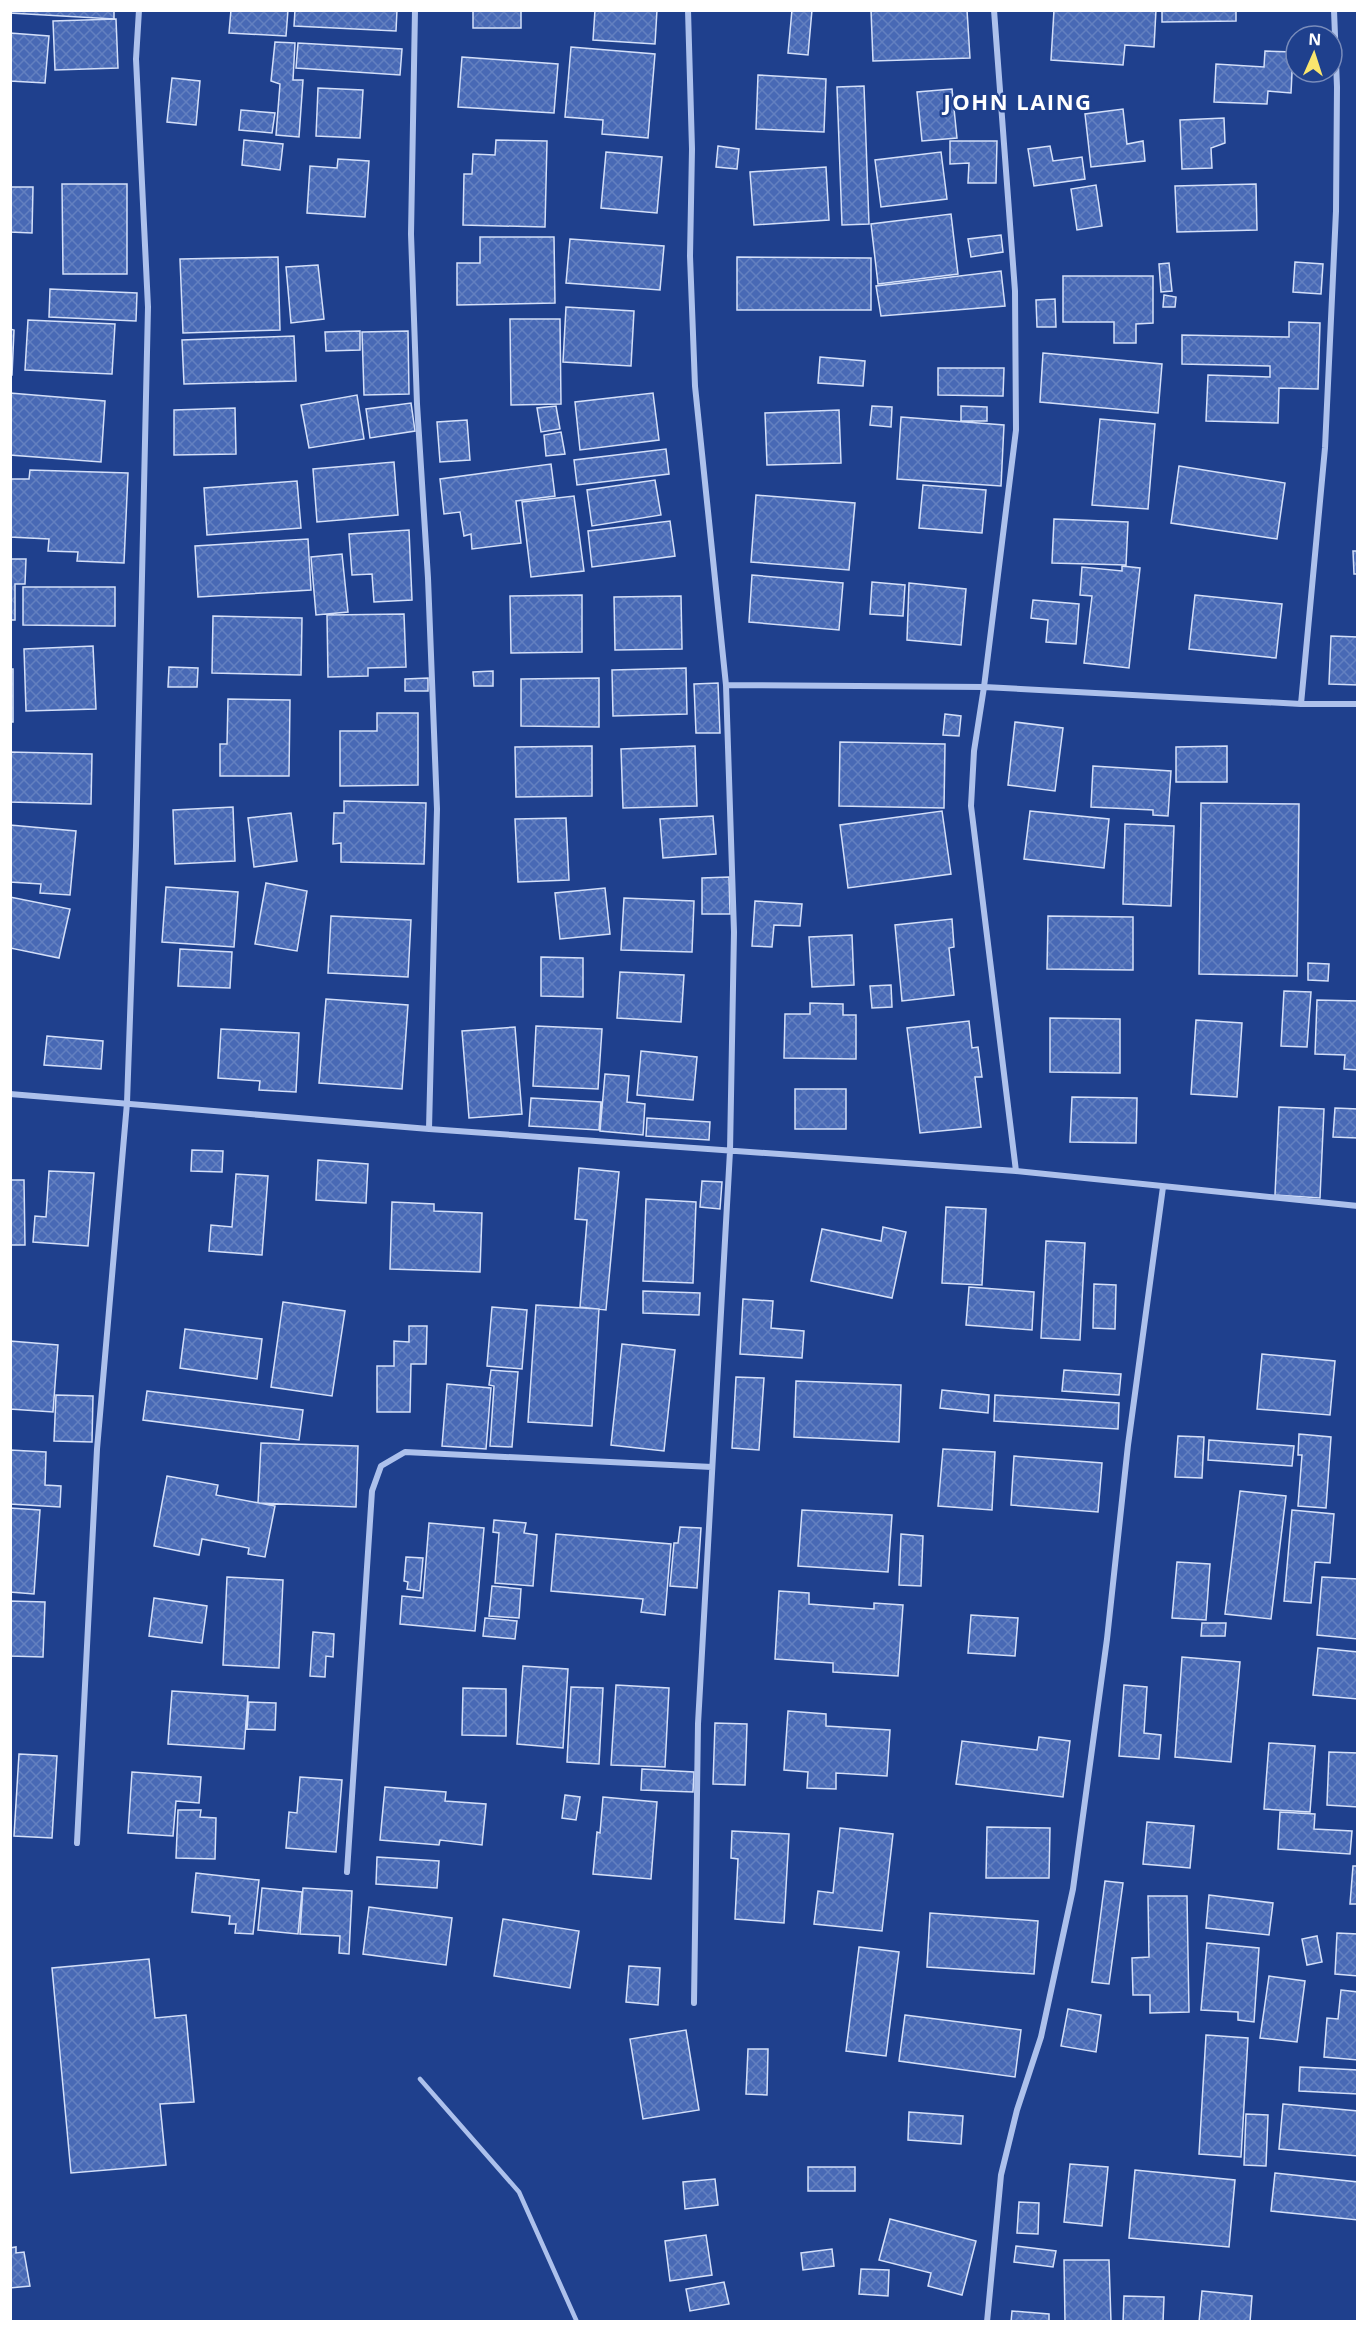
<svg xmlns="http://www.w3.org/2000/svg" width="1368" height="2332" viewBox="0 0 1368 2332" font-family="'Open Sans',sans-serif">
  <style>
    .building { fill: url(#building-cross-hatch); stroke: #d3dff9; stroke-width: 1.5 }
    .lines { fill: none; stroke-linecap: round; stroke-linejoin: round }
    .service { stroke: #adc1ec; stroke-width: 4.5 }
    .minor { stroke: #adc1ec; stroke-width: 6 }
    .labels { text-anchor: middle; stroke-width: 5; stroke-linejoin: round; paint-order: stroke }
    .district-label { font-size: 22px; font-weight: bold; letter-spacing: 1.5px; fill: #fff; stroke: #1f408d }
  </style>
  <defs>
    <pattern id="building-cross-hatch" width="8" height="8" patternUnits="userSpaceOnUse" patternTransform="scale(1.5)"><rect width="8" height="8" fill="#4869b5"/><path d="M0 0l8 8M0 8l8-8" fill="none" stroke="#6380c0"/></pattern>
  </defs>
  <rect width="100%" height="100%" fill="#1f408d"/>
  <path class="building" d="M10 10H114V19L10 13Z
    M231 10H288L286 36 229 33Z
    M295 10H397L396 31 294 26Z
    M473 10H521V28H473Z
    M595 10H657L655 44 593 40Z
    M792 10H812L808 55 788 53Z
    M871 10H967L970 58 873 61Z
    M1054 10H1156L1154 47 1125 45 1123 65 1051 60Z
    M1162 10H1236V21L1162 22Z
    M116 19 118 68 55 70 53 21Z
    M10 33 49 36 45 83 10 81Z
    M275 42 295 43 293 80H303L299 137 276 135 280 84 271 81Z
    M298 43 402 49 400 75 296 68Z
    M571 47 655 54 648 138 602 134 603 120 565 117Z
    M1265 51 1293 52 1291 93 1268 91 1267 104 1214 102 1216 64 1264 67Z
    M462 57 558 64 554 113 458 107Z
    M758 75 826 79 824 132 756 129Z
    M172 78 200 81 196 125 167 122Z
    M864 86 869 224 842 225 837 87Z
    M318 88 363 90 360 138 316 136Z
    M952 89 957 138 922 141 917 92Z
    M1123 109 1127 144 1143 141 1145 161 1091 167 1085 114Z
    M241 110 275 113 272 133 239 130Z
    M1224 118 1225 143 1211 148 1212 168 1182 169 1180 120Z
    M244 140 283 144 280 170 242 165Z
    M496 140 547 141 545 227 463 225 464 174H472L473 154 495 155Z
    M950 141H997L996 183H968L969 163 950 164Z
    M718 146 739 149 737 169 716 167Z
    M1050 146 1053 161 1082 157 1085 179 1034 186 1028 149Z
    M606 152 662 157 657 213 601 208Z
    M941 152 947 199 881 207 875 160Z
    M338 159 369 161 365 217 307 213 310 166 337 168Z
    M826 167 829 220 754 225 750 172Z
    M62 184H127V274H63Z
    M1256 184 1257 230 1177 232 1175 186Z
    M1096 185 1102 226 1077 230 1071 189Z
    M10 187H33L32 233 10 232Z
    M951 214 958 274 878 284 871 224Z
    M1001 235 1003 252 971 257 968 239Z
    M480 237H554L555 303 457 305V263H480Z
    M570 239 664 246 660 290 566 283Z
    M278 257 280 330 183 333 180 259Z
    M737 257 871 258V310H737Z
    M1295 262 1323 264 1321 294 1293 292Z
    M1169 263 1172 291 1161 292 1159 264Z
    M318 265 324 319 291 323 286 267Z
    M1001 271 1005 306 881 316 876 286Z
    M1063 276H1153V323L1136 324V343H1114V322H1063Z
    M50 289 137 293 136 321 49 317Z
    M1164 295 1176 297 1175 307H1163Z
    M1055 299 1056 327H1037L1036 300Z
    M566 307 634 311 631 366 563 362Z
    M510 319H560L561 404 511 405Z
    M28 320 115 324 112 374 25 370Z
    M1289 322 1320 323 1318 389 1279 388 1278 423 1206 421 1208 375 1270 377V366L1182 364V335L1289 337Z
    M10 329 14 330 12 375H10Z
    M360 331V350L326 351 325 332Z
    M408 331 409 394 364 395 362 332Z
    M294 336 296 381 184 384 182 340Z
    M1043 353 1162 364 1158 413 1040 402Z
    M820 357 865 361 863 386 818 383Z
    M938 368H1004L1003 396 938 395Z
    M10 393 105 401 101 462 10 455Z
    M653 393 659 440 580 450 575 402Z
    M357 395 364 439 309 448 301 405Z
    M411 403 415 431 370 438 366 409Z
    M556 406 560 429 541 432 537 408Z
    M872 406 892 407 891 427 870 425Z
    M961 406 987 407V421H961Z
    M235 408 236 454 174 455V410Z
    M839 410 841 463 767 465 765 413Z
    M901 417 1004 425 1001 486 897 479Z
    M1100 419 1155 424 1148 509 1092 505Z
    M467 420 470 460 440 462 437 422Z
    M561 432 565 454 546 456 544 435Z
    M666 449 669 474 577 485 574 460Z
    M394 462 398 515 317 522 313 469Z
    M551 464 555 496 516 501 521 543 472 549 471 534 464 536 460 512 444 514 440 479Z
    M1179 466 1285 483 1277 539 1171 523Z
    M30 470 128 473 124 563 77 561 78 552 48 551 49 539 10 537V479H29Z
    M655 480 661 515 592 526 587 490Z
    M297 481 301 528 207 535 204 488Z
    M923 485 986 490 982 533 919 528Z
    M756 495 855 503 849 570 751 562Z
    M574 496 584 571 531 577 522 502Z
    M1054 519 1128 522 1126 565 1052 563Z
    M670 521 675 556 592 567 588 531Z
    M409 530 412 600 374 602 372 574 352 575 349 534Z
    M308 539 311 590 198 597 195 546Z
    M1353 551H1358V574H1354Z
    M342 554 348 612 316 615 311 557Z
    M10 559H26L25 584H15V620H10Z
    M1122 566 1140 568 1129 668 1084 663 1092 596 1080 595 1082 567 1122 571Z
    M752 575 843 583 839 630 749 622Z
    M872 582 905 585 903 616 870 614Z
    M909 583 966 589 961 645 907 640Z
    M23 587H115V626L23 625Z
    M582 595V652L511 653 510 596Z
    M1195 595 1282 604 1276 658 1189 649Z
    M681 596 682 649 615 650 614 597Z
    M1033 600 1079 604 1076 644 1046 642 1048 620 1031 618Z
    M404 614 406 667 368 668V676L328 677 327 615Z
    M213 616 302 618 301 675 212 673Z
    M1331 636 1358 637V685L1329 684Z
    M93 646 96 709 26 711 24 649Z
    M169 667 198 668 197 687H168Z
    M686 668 687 714 613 716 612 670Z
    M10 669H13V722H10Z
    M493 671V686H474L473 672Z
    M428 678V691H405V679Z
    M599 678V727L521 726V679Z
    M718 683 720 733H696L694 684Z
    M228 699 290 700 289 776H220V744H227Z
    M377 713H418V785L340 786V731H377Z
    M945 714 961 716 959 736 943 735Z
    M1015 722 1063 728 1055 791 1008 785Z
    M840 742 945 744 944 808 839 806Z
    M592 746V796L516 797 515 747Z
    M695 746 697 806 623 808 621 749Z
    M1227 746V782H1176V747Z
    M10 752 92 754 91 804 10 802Z
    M1093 766 1171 771 1168 816 1153 815V810L1091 807Z
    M344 801 426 803 424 864 341 862V843L333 844 334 813H344Z
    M1201 803 1299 804 1297 976 1199 974Z
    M233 807 235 861 175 864 173 810Z
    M942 811 951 874 848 888 840 825Z
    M1030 811 1109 819 1104 868 1024 859Z
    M291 813 297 861 254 867 248 818Z
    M713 816 716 854 663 858 660 819Z
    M566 818 569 880 518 882 515 819Z
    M1125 824 1174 826 1171 906 1123 904Z
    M10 825 76 831 70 895 40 893 41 884 10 882Z
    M729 877 730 914H702V878Z
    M266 883 307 891 297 951 255 944Z
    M166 887 238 892 234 947 162 942Z
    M605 888 610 934 560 939 555 893Z
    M10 897 70 909 59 958 10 948Z
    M624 898 694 901 692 952 621 950Z
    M755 901 802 904 800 926 774 925 772 947 752 946Z
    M331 916 411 920 408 977 328 973Z
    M1048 916 1133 917V970L1047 969Z
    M952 919 954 947 949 948 954 995 902 1001 895 925Z
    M852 935 854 985 812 987 809 937Z
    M180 949 232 952 230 988 178 986Z
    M541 957 583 958V997L541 996Z
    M1308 963 1329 964 1328 981 1308 980Z
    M620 972 684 975 681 1022 617 1018Z
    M891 985 892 1007 872 1008 870 986Z
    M1284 991 1311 992 1307 1047 1281 1046Z
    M326 999 408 1005 402 1089 319 1083Z
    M1317 1000 1358 1001V1070L1344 1069 1345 1055 1315 1054Z
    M810 1003 843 1004V1015H856V1059L784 1058 785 1014H810Z
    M1050 1018 1120 1019V1073L1050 1072Z
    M1196 1020 1242 1023 1237 1097 1191 1094Z
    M969 1021 972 1048 978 1047 982 1077H975L981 1127 920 1133 907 1028Z
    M536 1026 602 1029 598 1089 533 1086Z
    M515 1027 522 1114 469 1118 462 1031Z
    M221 1029 299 1033 296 1092 259 1090 260 1081 218 1078Z
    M47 1036 103 1041 101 1069 44 1065Z
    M641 1051 697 1057 693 1100 637 1095Z
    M605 1074 629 1076 627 1102 645 1104 643 1135 600 1131Z
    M795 1089H846V1129H795Z
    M1072 1097 1137 1098 1136 1143 1070 1142Z
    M531 1098 601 1102 599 1130 529 1126Z
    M1279 1107 1324 1109 1320 1198 1275 1195Z
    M1335 1108 1358 1109V1138L1333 1137Z
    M647 1118 710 1122 709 1140 646 1136Z
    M192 1150 223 1151 222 1172 191 1171Z
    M318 1160 368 1164 366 1203 316 1200Z
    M579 1168 619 1172 606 1310 580 1307 587 1220 575 1219Z
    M49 1171 94 1173 88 1246 33 1242 35 1216 46 1217Z
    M236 1174 268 1176 262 1255 209 1251 211 1225 232 1227Z
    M10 1180H24L25 1245H10Z
    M702 1181 722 1182 720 1209 700 1207Z
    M646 1199 696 1202 693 1283 643 1281Z
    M392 1202 434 1204V1211L482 1213 480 1272 390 1269Z
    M946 1207 986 1209 982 1285 942 1283Z
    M883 1227 906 1232 892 1298 811 1281 822 1229 881 1241Z
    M1046 1241 1085 1243 1080 1340 1041 1338Z
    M1094 1284 1116 1285 1115 1329 1093 1328Z
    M969 1287 1034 1292 1032 1330 966 1325Z
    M643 1291 700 1293 699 1315 643 1313Z
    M743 1299 773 1301 771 1328 804 1331 802 1358 740 1354Z
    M283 1302 345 1311 332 1396 271 1387Z
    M536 1305 599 1309 592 1426 528 1422Z
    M492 1307 527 1310 522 1369 487 1366Z
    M409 1326H427L426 1364H411L410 1412H377V1366H394V1341L409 1342Z
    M185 1329 262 1339 257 1379 180 1368Z
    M10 1341 58 1345 53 1412 10 1409Z
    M622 1344 675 1350 664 1451 611 1445Z
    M1262 1354 1335 1361 1330 1415 1257 1409Z
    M491 1370 518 1372 512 1447 490 1446 494 1386 489 1385Z
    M1064 1370 1121 1374 1119 1395 1062 1391Z
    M736 1377 764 1378 759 1450 732 1448Z
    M796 1381 901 1385 899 1442 794 1437Z
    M447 1384 491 1388 486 1449 442 1446Z
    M942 1390 989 1395 988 1413 940 1408Z
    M147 1391 303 1410 299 1440 143 1420Z
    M56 1395 93 1396 92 1442 54 1441Z
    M995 1395 1119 1403 1118 1429 994 1421Z
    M1299 1434 1331 1437 1326 1508 1298 1506 1302 1455H1298Z
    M1178 1436 1204 1437 1202 1478 1175 1477Z
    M1209 1440 1294 1446 1292 1466 1208 1460Z
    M261 1443 358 1446 356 1507 258 1503Z
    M943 1449 995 1452 992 1510 938 1506Z
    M10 1450 46 1452 45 1485 61 1486 60 1507 10 1504Z
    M1014 1456 1102 1463 1098 1512 1011 1505Z
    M167 1476 218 1485 216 1495 275 1506 265 1557 248 1554 249 1548 202 1539 199 1555 154 1546Z
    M1240 1491 1286 1496 1271 1619 1225 1614Z
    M10 1508 40 1510 34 1594 10 1592Z
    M802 1510 892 1515 888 1572 798 1566Z
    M1292 1510 1334 1514 1330 1563 1315 1562 1311 1603 1284 1601Z
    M494 1520 526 1523 524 1533 537 1535 533 1586 495 1583 499 1533 493 1532Z
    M429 1523 484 1528 475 1631 400 1624 402 1596 423 1598Z
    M680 1527 701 1528 697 1588 670 1586 674 1543H678Z
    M556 1534 671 1544 665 1615 641 1612 643 1599 551 1591Z
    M901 1534 923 1536 921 1586 899 1585Z
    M406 1557 423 1558 420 1591 407 1589 408 1582 404 1581Z
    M1177 1562 1210 1564 1206 1620 1172 1618Z
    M227 1577 283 1580 279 1668 223 1665Z
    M1322 1577 1358 1579V1639L1317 1635Z
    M492 1586 521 1589 519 1618 489 1616Z
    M779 1591 809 1593V1604L874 1609V1603L903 1605 898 1676 833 1672V1663L775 1659Z
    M154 1598 207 1606 202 1643 149 1636Z
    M10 1601 45 1602 43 1657 10 1656Z
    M971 1615 1018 1618 1015 1656 968 1653Z
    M485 1618 517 1621 515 1639 483 1636Z
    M1202 1623H1226L1225 1636H1201Z
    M313 1632 334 1634 333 1657 326 1656 325 1677 310 1676Z
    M1318 1648 1358 1652V1699L1313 1695Z
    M1182 1657 1240 1662 1231 1762 1175 1757Z
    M523 1666 568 1669 563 1748 517 1744Z
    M616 1685 669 1688 665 1767 611 1765Z
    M1124 1685 1147 1687 1144 1733 1161 1735 1159 1759 1119 1756Z
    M571 1687 603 1688 599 1764 567 1762Z
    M463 1688 506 1689V1736L462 1735Z
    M172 1691 248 1696 244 1749 168 1744Z
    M249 1702 276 1703 275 1730 247 1729Z
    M788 1711 826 1714V1726L890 1730 887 1776 836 1773V1789L807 1788 808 1772 784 1770Z
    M715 1723 747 1724 745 1785 713 1784Z
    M1039 1737 1070 1741 1063 1797 956 1784 962 1741 1037 1750Z
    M1269 1743 1315 1746 1310 1812 1264 1809Z
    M1329 1752 1358 1753V1807L1327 1805Z
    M19 1754 57 1756 52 1838 14 1836Z
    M642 1769 694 1772 693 1792 641 1790Z
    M132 1772 201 1777 199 1803 176 1801 173 1836 128 1833Z
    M300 1777 342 1780 336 1852 286 1848 289 1812 297 1813Z
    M385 1787 446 1792 445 1801 486 1804 482 1845 440 1840 439 1845 380 1840Z
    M565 1795 580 1797 576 1820 562 1818Z
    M603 1797 657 1802 651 1879 593 1874 597 1832 600 1833Z
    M178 1810H201L200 1817 216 1818 215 1859 176 1858Z
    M1280 1812 1315 1814 1314 1829 1352 1831 1350 1854 1278 1849Z
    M1147 1822 1194 1826 1190 1868 1143 1864Z
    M987 1827 1050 1828 1049 1878H986Z
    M840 1828 893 1834 882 1931 814 1924 818 1891 833 1893Z
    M732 1831 789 1834 784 1923 735 1919 738 1859 731 1858Z
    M377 1857 439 1861 437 1888 376 1884Z
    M1353 1866H1358V1904H1350Z
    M196 1873 259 1880 253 1934 235 1933 236 1924H229L230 1916 192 1912Z
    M1105 1881 1123 1883 1109 1984 1092 1982Z
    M262 1888 302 1892 298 1934 258 1930Z
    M303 1888 352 1891 349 1954 339 1953 340 1936 300 1934Z
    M1209 1895 1273 1903 1269 1935 1206 1928Z
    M1148 1896H1187L1189 2012 1150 2013V1995H1133L1132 1958 1149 1957Z
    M369 1907 452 1918 446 1965 363 1954Z
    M930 1913 1038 1921 1034 1974 927 1967Z
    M503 1919 579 1931 570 1988 494 1976Z
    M1337 1933 1358 1934V1976L1335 1974Z
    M1317 1936 1322 1962 1307 1965 1302 1939Z
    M1207 1943 1259 1948 1254 2022 1238 2020V2012L1201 2010Z
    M859 1947 899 1952 886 2056 846 2051Z
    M149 1959 155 2018 186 2015 194 2102 160 2104 166 2165 71 2173 52 1968Z
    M629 1966 660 1968 658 2005 626 2002Z
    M1269 1976 1305 1981 1297 2042 1260 2038Z
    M1341 1990 1358 1992V2060L1324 2057 1327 2018 1338 2019Z
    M1068 2009 1101 2015 1096 2052 1061 2046Z
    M905 2015 1021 2030 1015 2077 899 2061Z
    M686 2030 699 2110 643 2119 630 2039Z
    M1206 2035 1248 2038 1241 2157 1199 2154Z
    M748 2049H768L767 2095 746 2094Z
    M1300 2067 1358 2070V2094L1299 2091Z
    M1283 2104 1358 2111V2156L1279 2149Z
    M909 2112 963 2116 961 2144 908 2140Z
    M1246 2114 1268 2115 1266 2166 1244 2165Z
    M1070 2164 1108 2167 1102 2226 1064 2222Z
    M808 2167H855V2191H808Z
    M1135 2170 1235 2180 1229 2247 1129 2238Z
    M1275 2173 1358 2182V2220L1271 2211Z
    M715 2179 718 2205 685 2209 683 2182Z
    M1019 2202 1039 2203 1038 2234 1017 2233Z
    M890 2219 976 2241 962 2295 928 2286 931 2273 879 2260Z
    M706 2235 712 2275 670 2281 665 2241Z
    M1016 2246 1056 2251 1053 2267 1014 2262Z
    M16 2247V2253L24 2252 30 2286 10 2288V2248Z
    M832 2249 834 2266 803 2270 801 2253Z
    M1064 2260H1109L1111 2322H1065Z
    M861 2269 889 2270 888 2296 859 2294Z
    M724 2282 729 2304 690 2311 686 2289Z
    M1202 2291 1252 2296 1250 2322H1199Z
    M1124 2296 1164 2297 1163 2322H1123Z
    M1012 2311 1049 2314V2322H1011Z"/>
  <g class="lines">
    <path class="service" d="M420 2079 519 2192 577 2322"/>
    <path class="minor" d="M415 10 411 234 417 404 428 578 437 809 429 1129
      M688 10 692 149 690 256 695 386 726 685 734 932 730 1151 698 1724 694 2003
      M994 10 1015 291 1016 430 984 687 974 751 971 806 1016 1171
      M726 685 984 687 1301 704H1358
      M1301 704 1325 448 1336 211 1337 87 1334 10
      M10 1094 429 1129 1016 1171 1358 1206
      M77 1843 97 1449 127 1103 136 846 148 307 136 59 139 10
      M347 1872 372 1491 381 1466 405 1452 712 1467
      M987 2322 1001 2175 1017 2110 1041 2037 1073 1889 1107 1639 1128 1445 1163 1187"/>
  </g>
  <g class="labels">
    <g class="district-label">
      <text x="1018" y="110">JOHN LAING</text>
    </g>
  </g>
  <rect width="1368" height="2332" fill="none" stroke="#ffffff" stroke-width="24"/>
  <g transform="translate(1314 54) rotate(3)"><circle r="28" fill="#1f408d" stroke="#798cbb" stroke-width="1.5"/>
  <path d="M0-4.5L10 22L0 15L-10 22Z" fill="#fae56e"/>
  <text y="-9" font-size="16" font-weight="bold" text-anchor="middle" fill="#ffffff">N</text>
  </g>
</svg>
